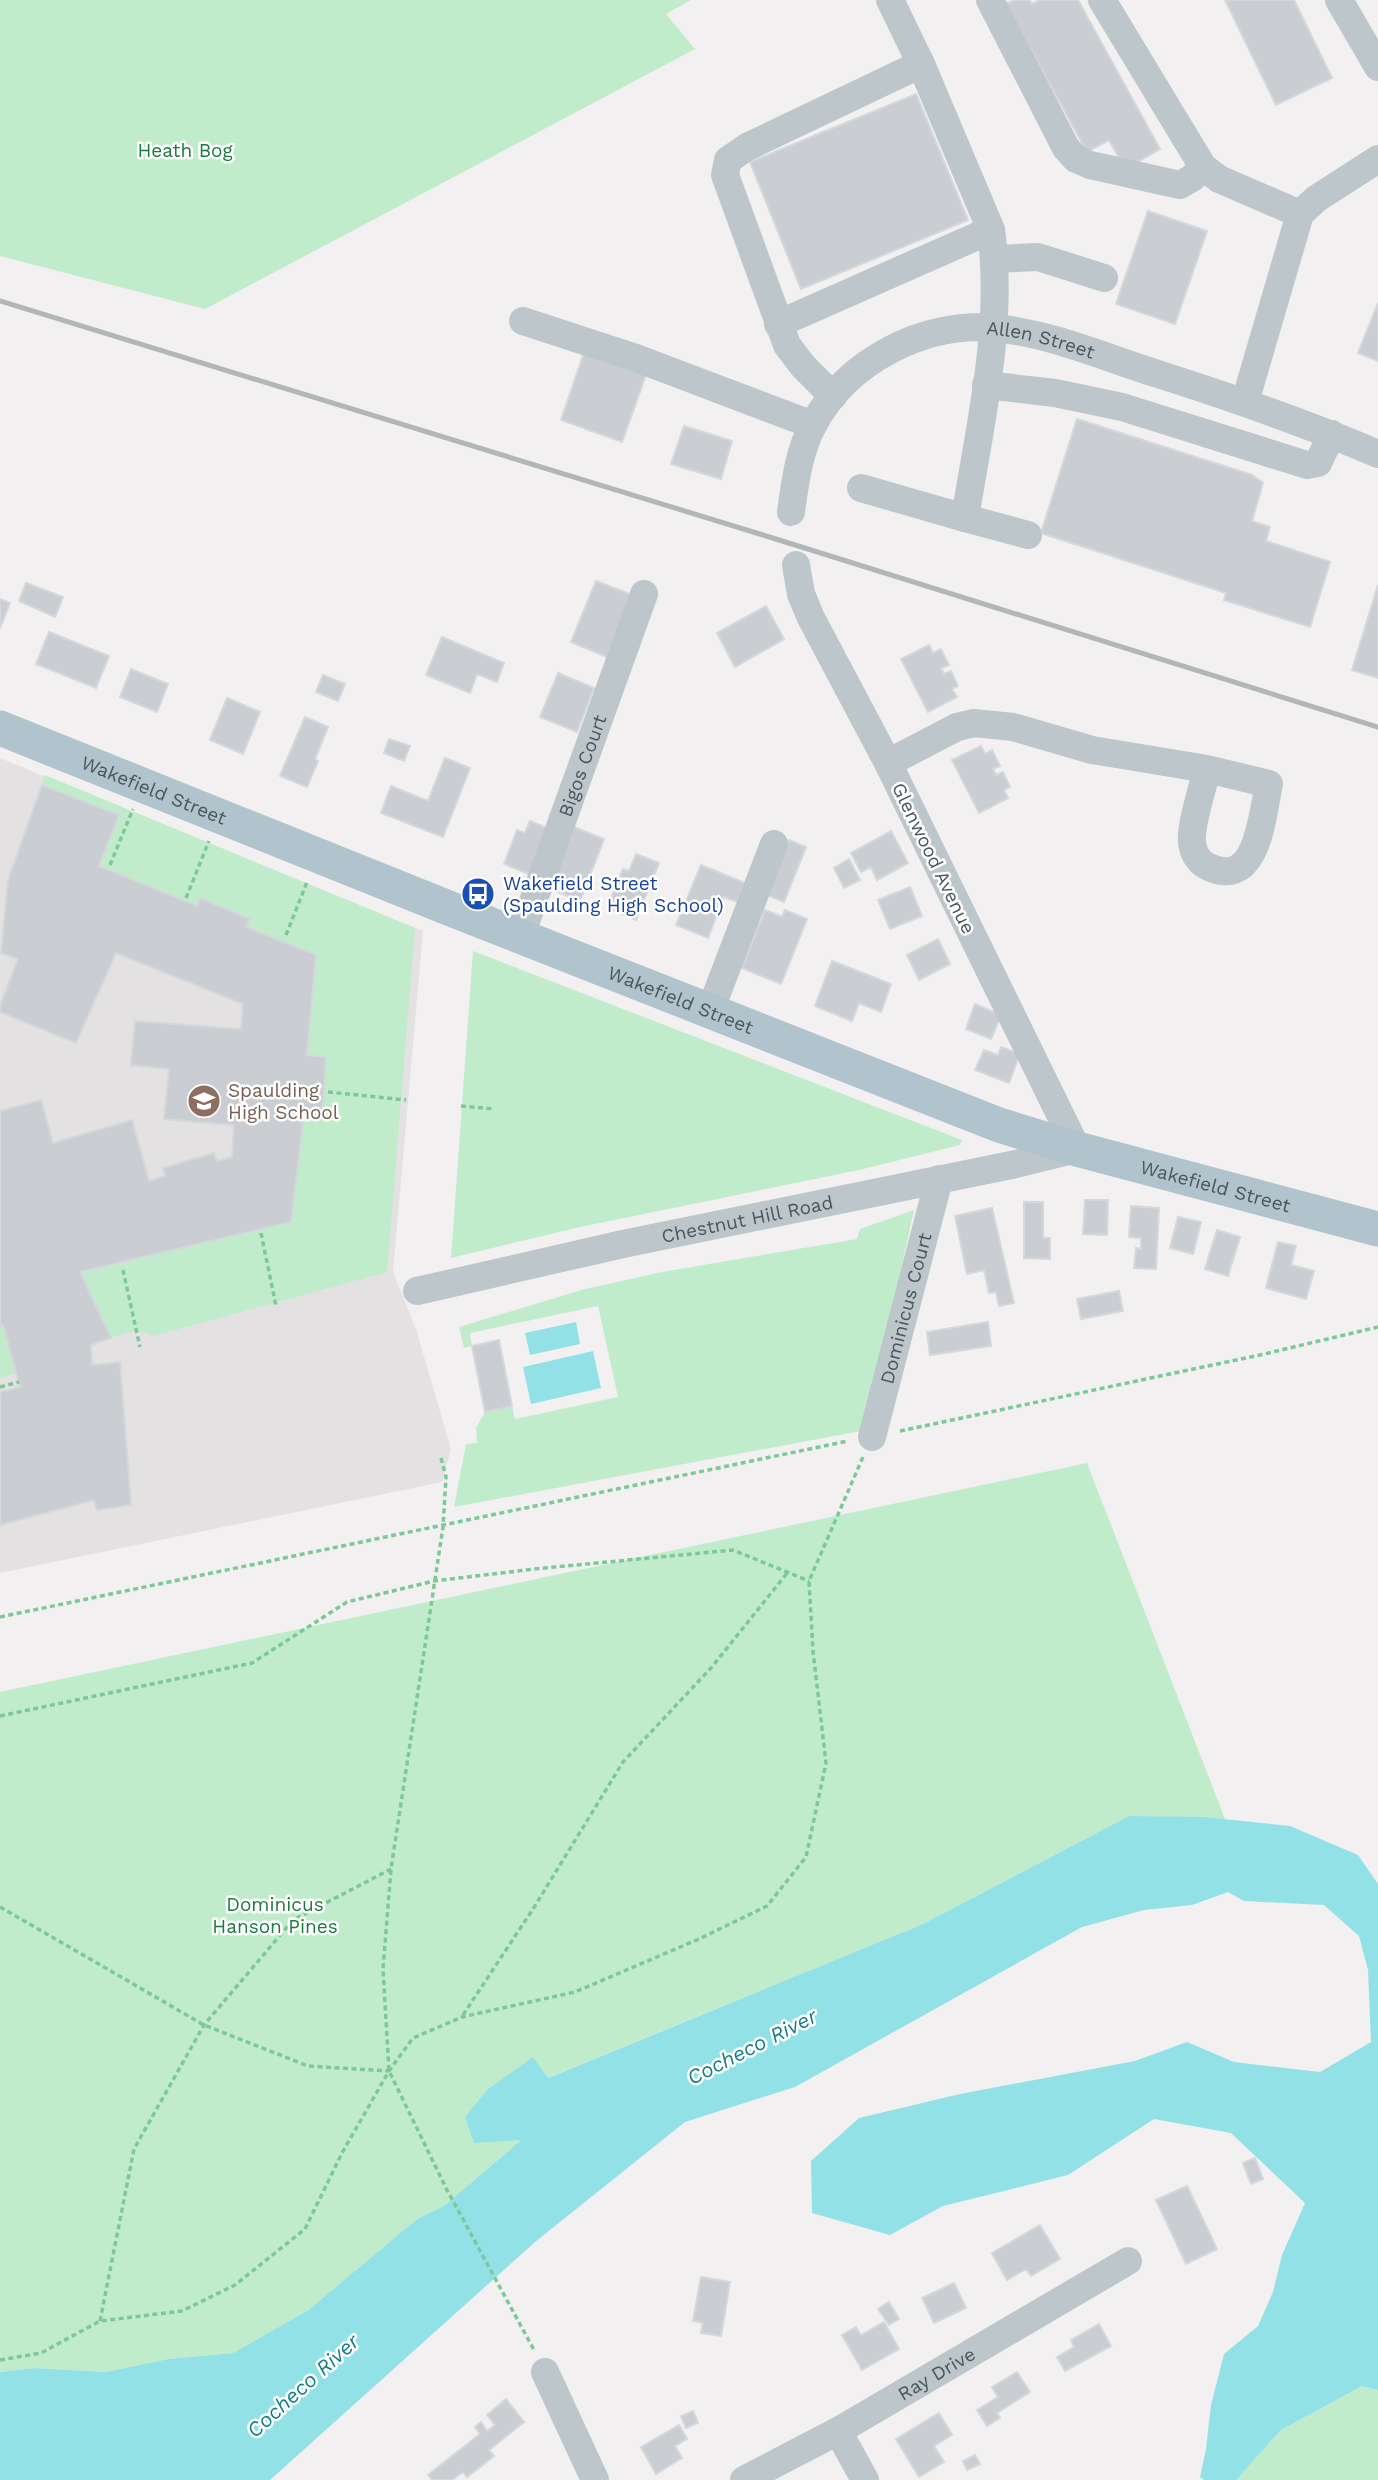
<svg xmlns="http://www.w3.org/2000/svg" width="1378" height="2480" viewBox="0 0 1378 2480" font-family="'Work Sans',sans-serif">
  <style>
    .education { fill: #e3e1e1 }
    .green { fill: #c1eccc }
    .water { fill: #92e1e6 }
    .building { fill: #caced2; stroke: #d4d7db; stroke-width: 2 }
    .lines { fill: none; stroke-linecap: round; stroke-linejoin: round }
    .path { stroke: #7cc897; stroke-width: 3.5; stroke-dasharray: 5 3.5; stroke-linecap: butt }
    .minor { stroke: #bcc6cb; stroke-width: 28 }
    .major { stroke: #b1c3cc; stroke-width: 35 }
    .rail { stroke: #b2b6b9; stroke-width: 5 }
    .labels { text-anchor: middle; stroke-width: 5; stroke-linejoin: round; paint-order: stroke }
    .park-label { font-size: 19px; fill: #1e793e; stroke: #fff }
    .street-label { font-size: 19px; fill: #49565c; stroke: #fff }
    .transit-label { font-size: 19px; fill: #164399; stroke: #fff; text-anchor: start }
    .education-label { font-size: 19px; fill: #785e54; stroke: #fff; text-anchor: start }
    .water-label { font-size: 21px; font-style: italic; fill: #157e84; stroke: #fff }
  </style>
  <rect width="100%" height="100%" fill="#f2f0f0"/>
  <path class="education" d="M0 758 423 931 393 1272 416 1329 451 1449 442 1482 0 1573Z"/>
  <path class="green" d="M0 0H691L666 14 695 49 205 309 0 256Z
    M45 775 415 928 387 1272 153 1336C137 1328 127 1332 111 1338L80 1272 291 1221 304 1117 322 1119 326 1058 307 1055 316 956 246 927 250 919 201 899 197 906 99 866 119 815 42 785Z
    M473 951 962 1140 960 1145 859 1170 580 1227 451 1258Z
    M914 1210 866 1430 454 1507 466 1444 477 1443 476 1428 485 1412 512 1406 515 1419 618 1397 598 1306 470 1333 472 1346 464 1348 459 1327 585 1289 662 1272 857 1239 860 1229Z
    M3 1325 16 1373 0 1378V1326Z
    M1087 1463 1225 1819 1129 1816 923 1924 547 2078 533 2058 522 2139 444 2206 417 2219 307 2311 233 2353 168 2359 106 2372 34 2368 0 2372V1692Z
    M1362 2386 1378 2390V2480H1236L1281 2430Z"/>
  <path class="water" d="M576 1322 580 1344 530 1355 525 1333Z
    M593 1351 601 1388 531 1404 523 1367Z
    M1129 1816 1204 1817 1290 1826 1358 1855 1378 1884V2390L1362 2386 1281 2430 1236 2480H1204L1200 2477 1206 2449 1211 2405 1224 2354 1258 2326 1273 2292 1282 2255 1305 2203 1231 2133 1154 2119 1068 2175 943 2206 890 2235 812 2213 811 2161 859 2118 960 2094 1135 2061 1187 2042 1234 2062 1320 2072 1371 2042 1368 1970 1359 1936 1324 1905 1244 1901 1228 1892 1192 1905 1144 1910 1082 1927 795 2087 685 2122 535 2242 270 2480H0V2372L34 2368 106 2372 168 2359 233 2353 307 2311 417 2219 444 2206 521 2140 474 2143 465 2117 487 2090 533 2057 548 2078 923 1924Z"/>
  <path class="building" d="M1014 0H1029L1032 4 1040 0H1078L1160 149 1125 169 1109 140 1087 152 1006 4Z
    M1225 0H1294L1332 78 1276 105Z
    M916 94 968 220 801 289 750 162Z
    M1148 211 1207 231 1175 324 1116 304Z
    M1378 303V361L1358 353Z
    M586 347 648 369 622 442 561 420Z
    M1077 419 1252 475 1263 483 1252 521 1270 527 1266 541 1330 562 1310 627 1224 600 1226 593 1041 533Z
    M684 426 732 441 721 479 671 464Z
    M596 581 632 595 607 657 571 642Z
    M26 583 63 597 55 617 19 601Z
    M1378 585V678L1352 670Z
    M0 599 10 603 0 628Z
    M766 606 784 639 735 667 717 633Z
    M49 632 109 656 96 688 36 664Z
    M442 637 504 663 497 682 477 674 470 693 426 675Z
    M929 645 933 653 941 649 949 665 941 668 944 674 951 671 958 686 952 689 957 697 928 712 901 659Z
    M131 669 168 684 157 712 120 697Z
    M558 673 594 688 577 732 540 717Z
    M323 675 345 684 338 701 316 692Z
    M227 698 260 712 243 754 210 740Z
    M305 717 328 727 315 759 318 761 307 787 280 776Z
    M389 739 410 746 404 761 384 753Z
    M981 746 985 754 992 750 1000 766 993 769 996 775 1003 772 1010 787 1004 790 1008 798 979 813 952 760Z
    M445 758 470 768 443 837 381 813 391 786 428 801Z
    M42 785 119 815 99 866 197 906 200 898 250 919 246 927 316 955 307 1055 326 1057 322 1119 304 1117 291 1222 80 1272 111 1338 91 1345 92 1365 120 1362 131 1505 97 1510 94 1500 0 1525V1392L20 1387 3 1325 0 1326V1111L41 1100 53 1143 132 1120 149 1181 165 1176 163 1168 214 1153 217 1161 232 1157 234 1125 164 1119 169 1069 131 1065 135 1021 241 1029 243 1004 116 953 76 1043 0 1012V1006L18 959 1 953 8 880Z
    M530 821 552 830 534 876 504 864 517 830 525 833Z
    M574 827 604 839 580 901 550 889Z
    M891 831 908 863 877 880 871 867 861 872 851 853Z
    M789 840 806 847 784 902 767 895Z
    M636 854 659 863 636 920 607 908 623 869 629 871Z
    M849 859 860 880 844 888 834 868Z
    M701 865 745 883 737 902 724 897 708 938 676 925Z
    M910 887 922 916 890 929 878 900Z
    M765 910 782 917 785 910 807 919 781 984 742 968Z
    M938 939 950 964 919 980 907 955Z
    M832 961 891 984 881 1012 859 1003 852 1021 815 1006Z
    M975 1004 1001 1015 991 1039 966 1029Z
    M1001 1047 1020 1054 1009 1083 975 1070 984 1050 998 1055Z
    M1085 1200H1108L1107 1235 1083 1234Z
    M1024 1202H1043V1238H1050V1259L1024 1258Z
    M1131 1206 1159 1208 1156 1269 1134 1268 1136 1248 1141 1249V1238L1129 1237Z
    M992 1208 1014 1303 999 1306 996 1292 989 1293 984 1270 967 1274 955 1216Z
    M1178 1217 1201 1222 1193 1254 1170 1248Z
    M1217 1230 1240 1237 1228 1276 1205 1269Z
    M1278 1242 1296 1246 1291 1265 1314 1271 1306 1299 1266 1288Z
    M1119 1291 1123 1311 1081 1319 1077 1299Z
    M988 1322 991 1346 930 1355 927 1332Z
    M499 1340 512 1406 485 1412 472 1346Z
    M1255 2158 1263 2179 1251 2184 1243 2163Z
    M1187 2186 1217 2249 1186 2264 1156 2200Z
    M1040 2225 1060 2259 1031 2276 1026 2269 1007 2280 992 2253Z
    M701 2277 730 2282 721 2336 701 2333 703 2323 693 2321Z
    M954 2283 966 2308 934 2323 922 2298Z
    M889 2302 899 2319 889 2325 878 2309Z
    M884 2322 899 2349 862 2370 842 2335 856 2327 861 2335Z
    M1099 2324 1111 2346 1065 2371 1057 2357 1074 2347 1071 2340Z
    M1017 2372 1030 2392 997 2413 1000 2418 987 2426 977 2410 998 2397 992 2387Z
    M506 2399 524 2422 489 2450 494 2456 467 2477 463 2472 452 2480H432L428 2475 480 2434 475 2427 481 2422 487 2431 495 2425 487 2415Z
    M693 2411 698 2423 686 2428 681 2416Z
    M939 2413 952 2435 934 2446 944 2462 919 2477 896 2439Z
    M679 2425 687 2439 675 2446 682 2458 656 2474 641 2447Z
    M975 2455 980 2464 967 2470 963 2461Z"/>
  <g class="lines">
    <path class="path" d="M110 865 133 809
      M186 898 209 841
      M286 935 307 882
      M328 1092 406 1100
      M461 1106 493 1109
      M261 1233 276 1306
      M123 1270 140 1347
      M0 1387 19 1382
      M900 1431 1260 1355 1378 1327
      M441 1458 446 1477 443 1527 391 1869 383 1969 389 2071 446 2188 534 2350
      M0 1617 848 1441
      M0 1716 252 1663 347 1602 434 1581 534 1569 733 1550 809 1581
      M0 1907 204 2025 308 2066 389 2071
      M463 2015 533 1909 623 1762 711 1668 788 1572
      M100 2321 134 2149 204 2025 293 1920 391 1869
      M0 2360 41 2353 100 2321 182 2311 235 2285 305 2229 342 2153 389 2071 413 2038 462 2017 575 1992 699 1939 767 1906 806 1857 826 1763 813 1651 809 1581 863 1457"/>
    <g class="minor">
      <path d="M890 0 921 64"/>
      <path d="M990 0 1066 148 1076 159 1090 165 1180 185 1192 178 1203 167"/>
      <path d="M1102 0 1203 167 1219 179 1300 214"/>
      <path d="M1339 0 1378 67"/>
      <path d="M995 259 1038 257 1104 278"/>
      <path d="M523 321 636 358 813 425"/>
      <path d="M778 324 991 230"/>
      <path d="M986 385 1055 393 1122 407 1307 465 1318 463 1332 434"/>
      <path d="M833 396 803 366 787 345 725 175 728 160 747 147 921 64 991 230C1004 326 980 424 965 518L861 488"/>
      <path d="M1245 402 1300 214 1316 199 1378 159"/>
      <path id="s1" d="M791 512C795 482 799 451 813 425 847 361 924 321 995 328 1049 333 1107 358 1158 374 1233 398 1306 423 1378 454"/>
      <path d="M965 518 1028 535"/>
      <path d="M888 763 957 727 974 723 1013 727 1092 750 1207 769C1203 787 1190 826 1192 842 1193 853 1199 863 1209 867 1258 890 1262 815 1269 784L1207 769"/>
      <path id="s2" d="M521 935 644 594"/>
      <path d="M710 1011 774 844"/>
      <path id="s3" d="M417 1291 623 1244 1016 1164 1077 1149 888 763 811 618 801 594 796 565"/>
      <path id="s4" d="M872 1437 939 1179"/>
      <path d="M545 2372 595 2480"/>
      <path d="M838 2431 865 2480"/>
      <path id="s5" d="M744 2480 838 2431 1128 2261"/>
    </g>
    <path class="major" id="s6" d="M0 728 451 909 999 1125 1077 1149 1378 1229"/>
    <path class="rail" d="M0 301 763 535 1378 727"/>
  </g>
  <defs>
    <symbol id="bus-disc" viewBox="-11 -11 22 22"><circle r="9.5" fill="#1a4fb4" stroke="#fff"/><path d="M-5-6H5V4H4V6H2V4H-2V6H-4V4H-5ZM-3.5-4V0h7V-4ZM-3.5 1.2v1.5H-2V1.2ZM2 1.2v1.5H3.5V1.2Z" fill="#fff"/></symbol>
    <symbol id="school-disc" viewBox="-11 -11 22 22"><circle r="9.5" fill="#8d6e63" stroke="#fff"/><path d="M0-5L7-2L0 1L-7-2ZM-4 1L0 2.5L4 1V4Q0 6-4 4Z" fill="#fff"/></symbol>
  </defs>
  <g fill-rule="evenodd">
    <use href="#bus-disc" x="459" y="875" width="38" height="38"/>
    <use href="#school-disc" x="185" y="1082" width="38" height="38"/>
  </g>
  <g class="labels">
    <g class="park-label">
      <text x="185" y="157">Heath Bog</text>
      <text x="275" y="1911">Dominicus<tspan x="275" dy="22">Hanson Pines</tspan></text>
    </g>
    <g class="street-label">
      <text dy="7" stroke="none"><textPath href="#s1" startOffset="355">Allen Street</textPath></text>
      <text dy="7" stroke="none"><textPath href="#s2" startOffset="180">Bigos Court</textPath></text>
      <text dy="7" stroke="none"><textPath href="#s6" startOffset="166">Wakefield Street</textPath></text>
      <text transform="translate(934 858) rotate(64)" y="7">Glenwood Avenue</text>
      <text dy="7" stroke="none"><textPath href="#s6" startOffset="733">Wakefield Street</textPath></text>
      <text dy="7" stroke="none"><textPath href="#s6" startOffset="1300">Wakefield Street</textPath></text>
      <text dy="7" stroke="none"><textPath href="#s3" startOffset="338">Chestnut Hill Road</textPath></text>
      <text dy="7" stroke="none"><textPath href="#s4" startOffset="133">Dominicus Court</textPath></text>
      <text dy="7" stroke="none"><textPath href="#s5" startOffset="220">Ray Drive</textPath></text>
    </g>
    <g class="transit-label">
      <text x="503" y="890">Wakefield Street<tspan x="503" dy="22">(Spaulding High School)</tspan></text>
    </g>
    <g class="education-label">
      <text x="228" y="1097">Spaulding<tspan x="228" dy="22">High School</tspan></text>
    </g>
    <g class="water-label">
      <text transform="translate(752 2047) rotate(-27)" y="7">Cocheco River</text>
      <text transform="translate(303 2386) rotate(-42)" y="7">Cocheco River</text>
    </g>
  </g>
</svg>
